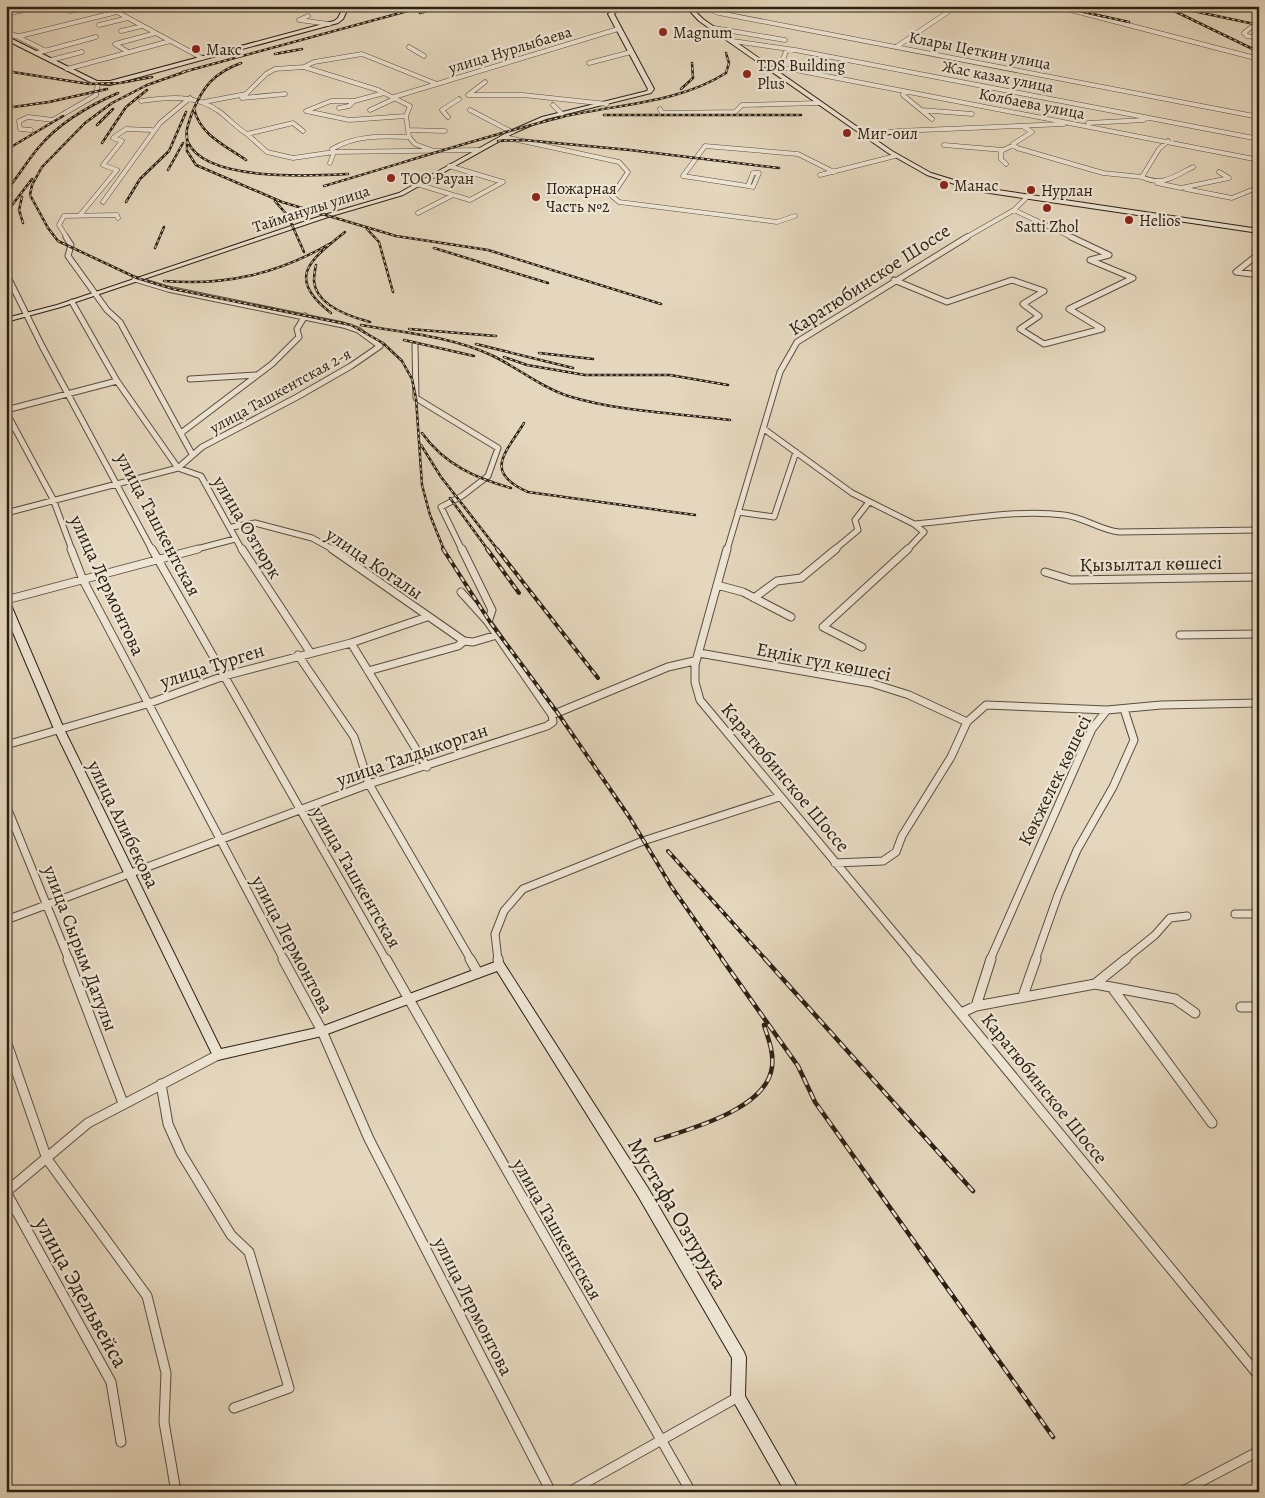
<svg xmlns="http://www.w3.org/2000/svg" width="1265" height="1498" viewBox="0 0 1265 1498" font-family="Alegreya,serif">
  <style>
    .lines { fill: none; stroke-linecap: round; stroke-linejoin: round }
    .street-far3-casing { stroke: #5a4e3e; stroke-width: 5 }
    .street-far2-casing { stroke: #5a4e3e; stroke-width: 7 }
    .street-far1-casing { stroke: #5a4e3e; stroke-width: 9 }
    .street-casing { stroke: #5a4e3e; stroke-width: 11 }
    .secondary-casing { stroke: #2b2013; stroke-width: 2 }
    .street-far3 { stroke: #eee5d4; stroke-width: 4 }
    .street-far2 { stroke: #eee5d4; stroke-width: 5 }
    .street-far1 { stroke: #eee5d4; stroke-width: 7 }
    .street { stroke: #eee5d4; stroke-width: 9 }
    .secondary { fill: #eee5d4; fill-rule: evenodd }
    .rail-far2-casing { stroke: #2b2013; stroke-width: 2.5 }
    .rail-far1-casing { stroke: #2b2013; stroke-width: 4 }
    .rail-casing { stroke: #2b2013; stroke-width: 4.5 }
    .rail-far2 { stroke: #eee5d4; stroke-width: 1; stroke-dasharray: 3; stroke-linecap: butt }
    .rail-far1 { stroke: #eee5d4; stroke-width: 2; stroke-dasharray: 5.5; stroke-linecap: butt }
    .rail { stroke: #eee5d4; stroke-width: 2.5; stroke-dasharray: 8; stroke-linecap: butt }
    .poi-dot { fill: #8f2418; stroke: #eee5d4; stroke-width: 2 }
    .labels { text-anchor: middle; stroke-width: 4.5; stroke-linejoin: round; paint-order: stroke }
    .far-poi-label { font-size: 16px; fill: #2b2013; stroke: #eee5d4; text-anchor: start }
    .far-street-label { font-size: 16px; fill: #2b2013; stroke: #eee5d4 }
    .street-label { font-size: 19px; fill: #2b2013; stroke: #eee5d4 }
    .near-street-label { font-size: 22px; fill: #2b2013; stroke: #eee5d4 }
  </style>
  <rect width="100%" height="100%" fill="#e5d7bd"/>
  <filter id="stains"><feTurbulence type="fractalNoise" baseFrequency=".004" numOctaves="4"/><feColorMatrix values="0 0 0 0 .2 0 0 0 0 .09 0 0 0 0 .02 0 0 0 .5 -.17"/></filter>
  <radialGradient id="worn" r=".72"><stop offset=".6" stop-color="#630" stop-opacity="0"/><stop offset="1" stop-color="#630" stop-opacity=".3"/></radialGradient>
  <g class="lines">
    <defs>
      <path id="street-far3" d="M106 6 202 58
        M698 6 719 13 1259 117
        M1044 10 1063 8 1259 59
        M70 11 90 6
        M6 14 42 6
        M308 16 299 20 329 24
        M1259 21 1244 33 1247 36 1259 38
        M99 25 128 18
        M714 28 785 40
        M6 31 46 51
        M121 31 142 26
        M6 36H20L113 13 131 6
        M733 41 795 50 1259 139
        M409 47 424 56
        M896 47 948 12
        M128 52 115 44 156 33
        M37 53 96 37
        M51 60 82 52
        M589 63 631 52
        M780 67 787 49
        M67 69 170 41
        M771 69 780 67 1259 160
        M485 82 468 95H523L607 104
        M437 84 362 54 314 62 304 67 378 90 410 106 406 116 409 137C382 136 356 135 332 149L334 152 479 150
        M905 92 903 95 932 119
        M384 93 354 101H331L306 111 349 120 406 116
        M394 97 618 29
        M242 98 285 94
        M141 101C169 97 196 94 220 112 229 119 237 128 247 134L293 123 303 131
        M204 102 246 94 266 74 275 69 304 67
        M6 105H10
        M553 105 562 114
        M339 108 349 106 354 101
        M660 109 662 113 735 112 742 105 819 103
        M370 110 396 98
        M470 110 512 132
        M921 110 972 114
        M448 117 442 110 459 99
        M1088 123 1144 120
        M1024 127 1032 132 1013 144 1017 148 1103 173 1142 177 1159 149 1168 141
        M31 130 20 129 19 121 28 117 53 120 96 95 98 83
        M408 130 445 131
        M247 134 267 152 293 158 334 152 330 163
        M865 135 898 131 1064 124
        M409 137 415 144 431 150
        M504 137 619 162 628 172 612 196 619 202 777 222 795 216
        M944 145 1003 150
        M1006 164 1001 159V151L1014 145
        M753 173H759L753 187 748 186Z
        M820 175 895 156
        M1142 177C1162 187 1175 176 1193 167
        M1157 183 1181 188 1229 178 1219 172
        M417 184 453 195
        M748 186 683 176 705 146 798 154 834 172
        M1186 189 1232 198 1259 187
        M1259 194V201
        M103 202 160 123 190 98
        M1014 210 1073 238
        M418 213 453 195 470 200 503 182 449 166
        M80 215 117 170 103 165 122 141 113 138 126 129 152 130
        M67 238 59 225 64 216 117 215 118 218
        M965 238 1014 210 1027 197"/>
      <path id="street-far2" d="M66 237 71 245 68 256 107 310 120 322 192 454
        M1071 237 1109 255
        M1259 257 1256 256 1236 272 1259 275
        M6 273 42 346 152 550
        M894 280 947 302 1012 280 1044 291 1023 304 1039 316 1020 329 1044 344 1102 329 1069 309 1133 278 1090 260 1109 255
        M72 302 117 381 178 468 201 476 242 550
        M415 345 416 398 498 448 488 476 462 496 441 507 462 550
        M190 379 256 375
        M6 410 117 381
        M6 412 53 499 72 550
        M764 429 852 493 914 524 924 532 907 550
        M181 433 272 364 299 337 297 329 305 316
        M738 512 774 517 796 452
        M6 513 178 468 202 447 297 397 351 366 380 346 358 330 343 325 168 289 135 279
        M915 524C963 520 1016 509 1064 515 1083 517 1100 530 1119 532L1259 530
        M232 527 255 523 312 538 334 550
        M193 550 235 539
        M727 550 780 372 797 342 967 237
        M834 550 858 530 855 520 869 502"/>
      <path id="street-far1" d="M71 549 83 580 284 960
        M152 549 386 960
        M242 549 310 652
        M332 549 464 641
        M462 549 492 610 488 622
        M727 549 695 665V682L700 700 917 960
        M1045 572 1071 580 1259 577
        M717 585 743 592 791 617
        M754 598 777 581 801 578 836 549
        M6 600 198 549
        M1180 635 1259 634
        M351 643 427 767
        M862 647 823 627 908 549
        M699 653 871 683 909 695 967 722
        M298 655 354 737 369 784 471 960
        M368 671 458 646 464 641 473 642 497 635
        M552 715 668 667 694 661
        M6 745 147 704 224 676 351 643 427 617
        M6 805 69 960
        M835 863 883 861 896 852 902 836 951 757 967 722 986 705 1107 710
        M1235 914H1259
        M6 920 369 784 547 726 553 722 552 715 488 622 461 592
        M498 960 495 934 504 911 523 889 643 841 779 797
        M990 960 1092 729 1107 710 1161 705 1259 703
        M1035 960 1058 895 1077 850 1113 787 1134 740 1124 709
        M1124 960 1155 935 1170 918 1187 916"/>
      <path id="street" d="M68 959 123 1103
        M283 959 322 1031 369 1139 551 1492
        M386 959 691 1492
        M470 959 478 973
        M498 959 499 965
        M916 959 1259 1376
        M1095 984 1126 959
        M1113 989 1212 1123
        M1023 996 1036 959
        M976 1006 991 959
        M1241 1007H1259
        M961 1013 976 1006 1095 984 1175 999 1195 1013
        M6 1041 47 1159 147 1296 166 1373 164 1422 176 1492
        M161 1084 168 1124 181 1153 231 1235 249 1252 289 1388 234 1408
        M6 1192 111 1382 121 1442
        M6 1192 88 1123 218 1055
        M6 1489 7 1492
        M569 1492 738 1397
        M1181 1492 1259 1451"/>
      <path id="secondary" d="M344 6H349L343 19 338 23 110 85 94 84 6 40V36L97 81H110L334 21 338 18Z
        M626 6H636L617 11 614 14 654 89 651 93 546 119 514 133 403 195 328 217 61 307 6 322V318L57 305 324 215 399 193 510 131 542 117 647 91 648 89 608 14 613 9Z
        M685 6H690L703 19 892 151 931 173 977 187 1259 229V233L976 191 927 175 888 153 699 21Z
        M6 602 11 605 64 729 221 1049 321 1027 495 962 499 961 503 962 648 1188 744 1352 746 1357 745 1396 800 1492H785L731 1397 732 1358 638 1196 497 971 322 1036 218 1060 214 1058 54 729 6 616Z"/>
    </defs>
    <use href="#street-far3" class="street-far3-casing"/>
    <use href="#street-far2" class="street-far2-casing"/>
    <use href="#street-far1" class="street-far1-casing"/>
    <use href="#street" class="street-casing"/>
    <use href="#secondary" class="secondary-casing"/>
    <use href="#street-far3" class="street-far3"/>
    <use href="#street-far2" class="street-far2"/>
    <use href="#street-far1" class="street-far1"/>
    <use href="#street" class="street"/>
    <use href="#secondary" class="secondary"/>
    <defs>
      <path id="rail-far2" d="M1056 6 1129 22
        M1164 6 1259 52
        M1179 8 1259 25
        M420 13 443 6
        M275 54 302 49
        M241 63C214 73 203 86 192 113 189 122 184 133 188 142 205 182 312 176 348 174
        M190 70 147 85 112 103 85 123 42 167 32 185 30 195 48 228 58 241 137 278 173 289 351 325 383 343 402 361 412 379 416 398 422 485 430 515 444 550
        M6 71 89 84 120 83 152 77
        M183 72 426 6
        M681 89 693 78 692 63
        M6 108 49 102 107 89
        M194 109C200 135 226 146 246 160
        M604 115H801
        M97 125 113 109
        M187 135V151L196 165 282 202 396 236 488 250 661 304
        M498 141 524 140 630 150 779 168
        M102 143 126 107 147 90
        M6 150 63 116
        M168 170 183 143
        M324 186C403 163 482 137 562 117 616 104 677 104 726 73L729 63 726 53
        M6 191C18 177 27 161 39 147 60 122 88 106 118 93
        M22 197 19 210 23 223
        M275 201 288 216 304 252
        M126 202 140 179 169 151 186 112
        M6 213 32 179
        M367 229 379 242 393 292
        M155 248 164 227
        M434 248 548 283
        M316 265C315 270 314 276 314 281 316 306 351 317 370 322
        M164 281C225 286 278 274 331 243
        M331 313C285 278 310 260 345 232
        M361 325C404 333 450 336 491 355 517 367 540 387 568 396 620 412 676 413 730 420
        M409 329 496 336
        M404 340 474 356
        M476 344 573 368
        M539 353 593 359
        M504 357 527 365 585 375H670L728 385
        M524 423C505 454 483 472 528 492L695 515
        M422 433C444 464 475 478 511 488
        M421 445 441 477 498 550
        M450 498 488 550"/>
      <path id="rail-far1" d="M443 549 490 622 557 712 630 818 671 886 723 960
        M487 549 519 593
        M497 549 598 678
        M668 851 766 960"/>
      <path id="rail" d="M722 959 798 1066 815 1102 1053 1437
        M765 959 973 1191
        M656 1140C690 1129 767 1109 772 1067 774 1052 768 1038 764 1025"/>
    </defs>
    <use href="#rail-far2" class="rail-far2-casing"/>
    <use href="#rail-far1" class="rail-far1-casing"/>
    <use href="#rail" class="rail-casing"/>
    <use href="#rail-far2" class="rail-far2"/>
    <use href="#rail-far1" class="rail-far1"/>
    <use href="#rail" class="rail"/>
  </g>
  <g class="poi-dot">
    <circle cx="663" cy="32" r="5"/>
    <circle cx="196" cy="49" r="5"/>
    <circle cx="747" cy="74" r="5"/>
    <circle cx="847" cy="133" r="5"/>
    <circle cx="391" cy="178" r="5"/>
    <circle cx="944" cy="185" r="5"/>
    <circle cx="1031" cy="190" r="5"/>
    <circle cx="536" cy="197" r="5"/>
    <circle cx="1047" cy="208" r="5"/>
    <circle cx="1129" cy="220" r="5"/>
  </g>
  <g class="labels">
    <g class="far-poi-label">
      <text x="673" y="38">Magnum</text>
      <text x="206" y="55">Макс</text>
      <text x="757" y="71">TDS Building<tspan x="757" dy="18">Plus</tspan></text>
      <text x="857" y="139">Миг-оил</text>
      <text x="401" y="184">ТОО Рауан</text>
      <text x="954" y="191">Манас</text>
      <text x="546" y="194">Пожарная<tspan x="546" dy="18">Часть №2</tspan></text>
      <text x="1041" y="196">Нурлан</text>
      <text x="1139" y="226">Helios</text>
      <text x="1047" y="232" text-anchor="middle">Satti Zhol</text>
    </g>
    <g class="far-street-label">
      <text transform="translate(510 49) rotate(-17)" y="6">улица Нурлыбаева</text>
      <text transform="translate(980 50) rotate(11)" y="6">Клары Цеткин улица</text>
      <text transform="translate(998 76) rotate(11)" y="6">Жас казах улица</text>
      <text transform="translate(1032 103) rotate(11)" y="6">Колбаева улица</text>
      <text transform="translate(311 208) rotate(-18)" y="6">Тайманулы улица</text>
      <text transform="translate(280 390) rotate(-29)" y="6">улица Ташкентская 2-я</text>
    </g>
    <g class="street-label">
      <text transform="translate(869 279) rotate(-33)" y="7">Каратюбинское Шоссе</text>
      <text transform="translate(159 524) rotate(62)" y="7">улица Ташкентская</text>
      <text transform="translate(248 527) rotate(59)" y="7">улица Озтюрк</text>
      <text transform="translate(375 563) rotate(34)" y="7">улица Когалы</text>
      <text transform="translate(1151 563) rotate(-1)" y="7">Қызылтал көшесі</text>
      <text transform="translate(108 585) rotate(65)" y="7">улица Лермонтова</text>
      <text transform="translate(824 661) rotate(11)" y="7">Еңлік гүл көшесі</text>
      <text transform="translate(212 665) rotate(-18)" y="7">улица Турген</text>
      <text transform="translate(412 754) rotate(-19)" y="7">улица Талдыкорган</text>
      <text transform="translate(786 777) rotate(50)" y="7">Каратюбинское Шоссе</text>
      <text transform="translate(1054 780) rotate(-64)" y="7">Көкжелек көшесі</text>
      <text transform="translate(124 824) rotate(64)" y="7">улица Алибекова</text>
      <text transform="translate(357 877) rotate(60)" y="7">улица Ташкентская</text>
      <text transform="translate(293 944) rotate(62)" y="7">улица Лермонтова</text>
      <text transform="translate(81 948) rotate(69)" y="7">улица Сырым Датулы</text>
      <text transform="translate(1045 1088) rotate(51)" y="7">Каратюбинское Шоссе</text>
      <text transform="translate(558 1229) rotate(60)" y="7">улица Ташкентская</text>
      <text transform="translate(474 1306) rotate(63)" y="7">улица Лермонтова</text>
    </g>
    <g class="near-street-label">
      <text transform="translate(678 1213) rotate(59)" y="8">Мустафа Озтурука</text>
      <text transform="translate(82 1292) rotate(61)" y="8">улица Эдельвейса</text>
    </g>
  </g>
  <rect width="1265" height="1498" fill="none" stroke="#e5d7bd" stroke-width="25"/>
  <rect x="8" y="8" width="1250" height="1483" fill="none" stroke="#2b2013" stroke-width="2.5"/>
  <rect x="12" y="12" width="1240" height="1473" fill="none" stroke="#2b2013"/>
  <rect width="100%" height="100%" filter="url(#stains)"/>
  <rect width="100%" height="100%" fill="url(#worn)"/>
</svg>
